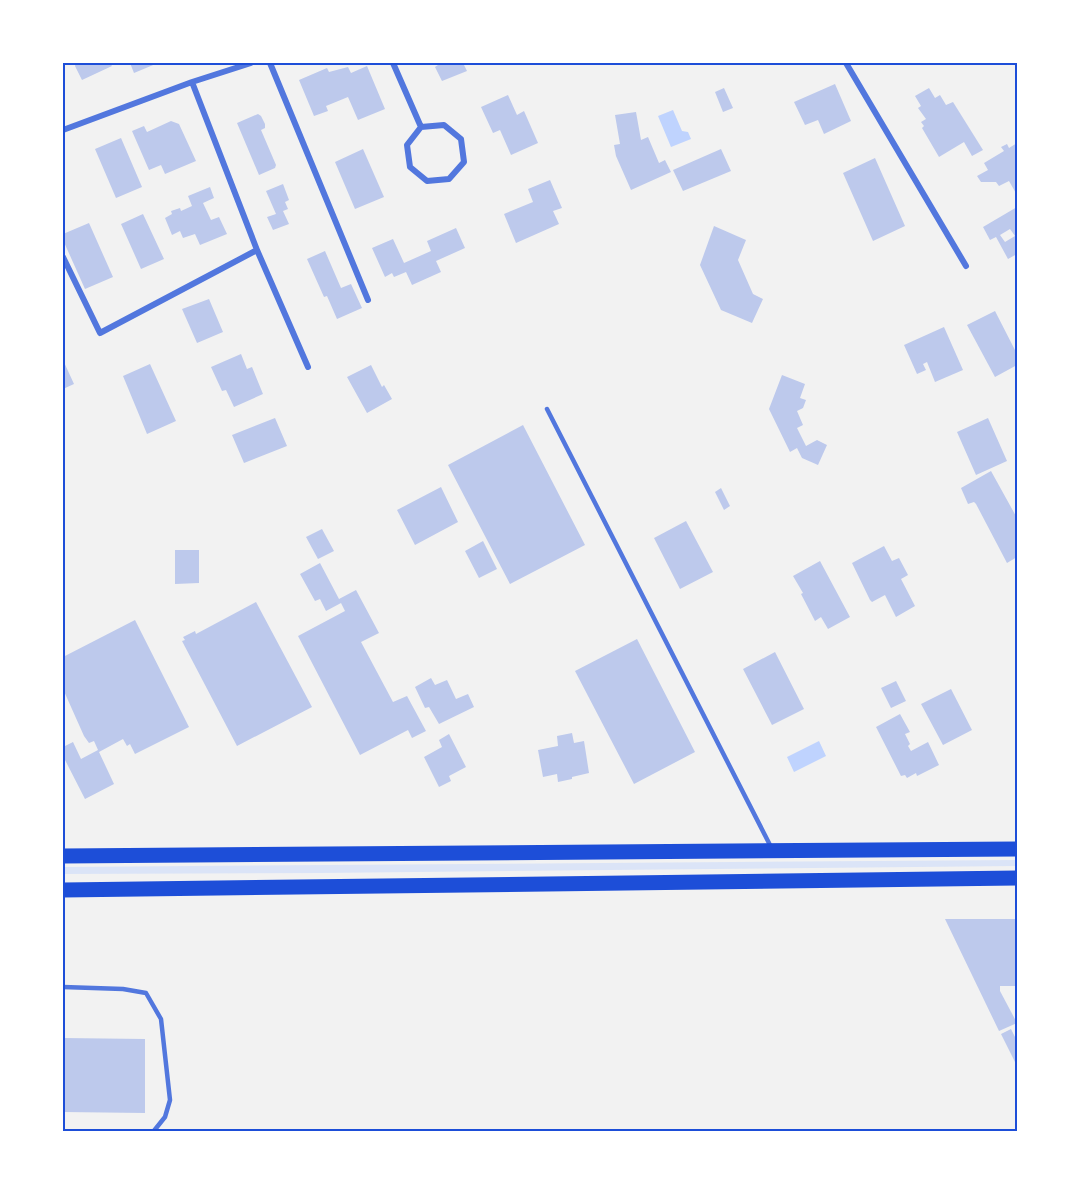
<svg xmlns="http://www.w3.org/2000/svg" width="1080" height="1195" viewBox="0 0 1080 1195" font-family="Inter,sans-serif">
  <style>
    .green { fill: #dbe4f7 }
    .water { fill: #bfd3fe }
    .building { fill: #bdc9ec; fill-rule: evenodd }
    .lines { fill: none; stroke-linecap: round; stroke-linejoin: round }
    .service { stroke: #5277de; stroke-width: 4.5 }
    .minor { stroke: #5277de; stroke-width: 6 }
    .primary { stroke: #1d4ed8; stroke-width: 15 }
    .neatline { fill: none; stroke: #1d4ed8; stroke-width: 2 }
  </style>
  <rect width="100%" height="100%" fill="#f2f2f2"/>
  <path class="green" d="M1017 860V866L320 873 63 874V867Z"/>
  <path class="water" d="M673 110 682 131 688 132 691 139 671 147 658 116Z
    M819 741 826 756 794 772 787 757Z"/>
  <path class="building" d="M76 63H110L112 66 82 80 75 66Z
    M130 63H158L134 73Z
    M441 63H463L467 71 442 81 435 67Z
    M367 66 385 109 358 120 348 97 326 106 328 111 314 116 299 80 327 68 329 72 348 67 351 73Z
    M835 84 851 121 824 134 818 120 805 125 794 102Z
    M724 88 733 108 723 112 715 92Z
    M929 88 935 98 940 95 946 105 953 102 983 150 972 156 964 142 939 157 922 128 924 126 921 122 926 119 918 108 921 106 915 96Z
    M508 95 517 115 524 111 538 143 511 155 500 130 493 133 481 107Z
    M636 112 641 140 648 137 659 163 665 160 671 172 631 190 616 156 614 145 620 144 615 115Z
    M258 114 261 116 265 124V128L261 130 276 165 275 168 259 175 237 123Z
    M171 121 179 124 196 161 165 174 161 165 149 170 132 131 144 126 147 132Z
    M121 138 142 187 116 198 95 149Z
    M1017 143V195L1009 181 999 186 996 182H981L977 176 988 170 984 163 1004 151 1001 147 1007 144 1009 148Z
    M363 149 384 197 355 209 335 162Z
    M721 149 731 171 683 191 673 170Z
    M875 158 905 226 873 241 843 173Z
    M550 180 562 208 553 211 559 224 516 243 504 214 533 202 528 189Z
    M283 184 289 200 285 202 288 209 283 211 289 224 273 230 267 217 276 214 266 191Z
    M210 187 214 198 203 203 211 220 219 217 227 234 200 245 195 234 183 238 180 231 172 235 165 218 172 214 171 211 180 208 181 211 192 206 188 196Z
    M1017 207V254L1008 259 996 237 990 240 983 227ZM1010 229 1015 236 1005 242 1000 235Z
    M143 214 164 259 141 269 121 224Z
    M89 223 113 277 85 289 63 240V234Z
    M714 226 746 240 738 260 753 294 763 299 752 323 721 310 700 265Z
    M456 228 465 248 436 261 441 272 412 285 406 272 394 277 392 273 385 277 372 248 393 239 404 263 431 251 427 241Z
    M325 251 341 288 351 284 362 308 337 319 327 296 324 297 307 259Z
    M209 299 223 332 197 343 182 309Z
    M995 311 1017 354V365L995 377 967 325Z
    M944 327 963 370 935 382 927 362 923 364 926 370 917 374 904 345Z
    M241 354 247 369 252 367 263 394 234 407 226 390 222 391 211 367Z
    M63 360 74 384 63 389Z
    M150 364 176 421 147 434 123 376Z
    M371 365 382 387 384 385 392 399 367 413 347 377Z
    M782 375 805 384 800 398 806 400 803 408 797 411 803 425 797 428 806 446 817 440 827 445 818 465 802 458 797 448 790 452 769 409Z
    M275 418 287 446 244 463 232 435Z
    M988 418 1007 461 976 475 957 432Z
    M523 425 585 545 510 584 448 465Z
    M991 471 1017 518V557L1007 563 976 504 974 502 968 504 961 488Z
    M441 487 458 522 415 545 397 510Z
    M721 488 730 506 724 510 715 492Z
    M686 521 713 572 680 589 654 538Z
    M322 529 334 551 318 559 306 537Z
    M483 541 497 569 479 578 465 551Z
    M884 546 892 561 899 558 908 575 901 579 915 606 896 617 885 595 872 602 870 600 852 563Z
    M175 550H199V583L175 584Z
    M820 561 850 617 828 629 821 617 815 621 801 594 803 593 793 576Z
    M320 563 339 599 356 590 379 633 361 642 393 702 407 696 426 731 412 738 408 730 360 755 298 636 345 611 341 603 326 611 320 599 315 601 300 574Z
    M256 602 312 707 237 746 182 641 185 640 183 637 195 631 196 634Z
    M135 620 189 727 135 754 130 744 127 746 123 739 99 752 114 784 85 799 63 756V747L73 742 81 759 98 750 94 741 89 743 84 736 63 689V657Z
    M637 639 695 752 634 784 575 671Z
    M775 652 804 709 772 725 743 669Z
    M431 678 435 685 447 680 456 699 468 694 474 707 439 724 429 707 425 708 415 687Z
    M896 681 906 701 891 708 881 688Z
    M951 689 972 730 943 745 921 704Z
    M900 714 910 732 905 734 910 744 908 746 911 751 928 742 939 765 917 776 916 773 907 778 905 775 901 776 876 727Z
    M572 733 574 743 584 741 589 773 572 777V779L558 782 557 774 543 777 538 750 558 746 557 736Z
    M449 734 466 767 449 776 451 781 439 787 424 757 442 747 439 740Z
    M945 919H1017V986H1000V991L1017 1023 999 1031Z
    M1011 1029 1017 1041V1066L1001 1034Z
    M63 1038 145 1039V1113L63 1112Z"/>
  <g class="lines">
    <path class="service" d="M547 409 771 847
      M63 987 123 989 146 993 161 1019 170 1100 165 1117 153 1132"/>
    <path class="minor" d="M270 63 368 300
      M393 63 421 127
      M846 63 966 266
      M444 125 461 139 464 162 449 179 427 181 410 167 407 145 421 127Z
      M63 130 192 82 251 63
      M257 250 308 367
      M63 257 100 333 257 250 192 82"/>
    <path class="primary" d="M63 856 1017 849
      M63 890 1017 878"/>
  </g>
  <rect width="1080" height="1195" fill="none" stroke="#ffffff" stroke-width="129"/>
  <rect x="64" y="64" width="952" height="1066" class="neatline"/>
</svg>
